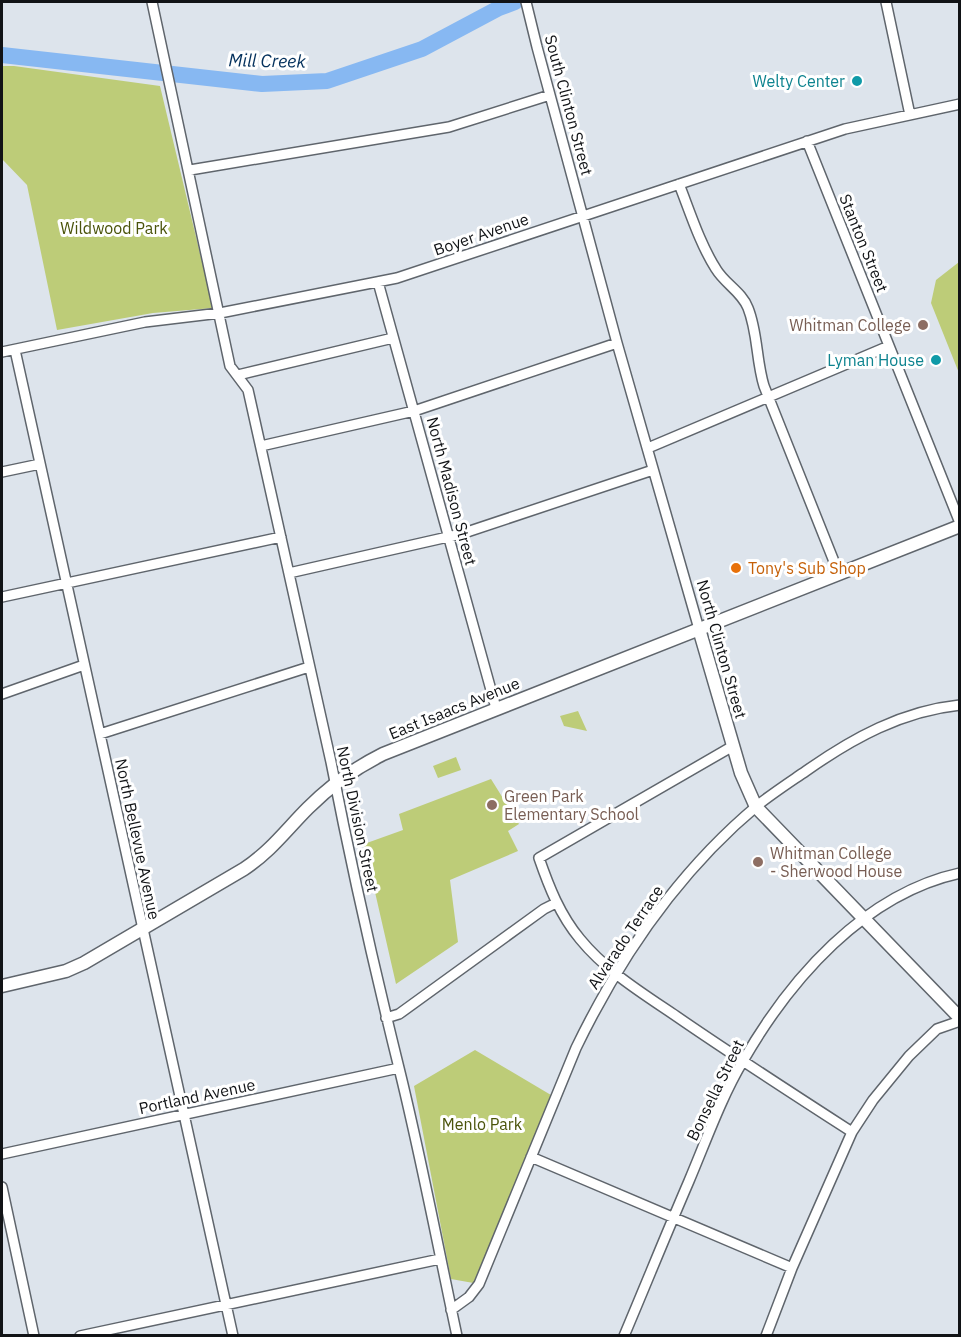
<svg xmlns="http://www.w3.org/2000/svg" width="961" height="1337" viewBox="0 0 961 1337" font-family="'IBM Plex Sans',sans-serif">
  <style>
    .green { fill: #bdcc78 }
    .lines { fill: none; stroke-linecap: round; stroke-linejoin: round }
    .river { stroke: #87b8f2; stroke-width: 16 }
    .minor-casing { stroke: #5f656c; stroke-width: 12 }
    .major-casing { stroke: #5f656c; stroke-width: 15 }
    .minor { stroke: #fff; stroke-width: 9 }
    .major { stroke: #fff; stroke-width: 12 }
    .culture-dot { fill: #0f9aa8; stroke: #fff; stroke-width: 2 }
    .education-dot { fill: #8d6e63; stroke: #fff; stroke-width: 2 }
    .food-dot { fill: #e8710a; stroke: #fff; stroke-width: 2 }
    .labels { text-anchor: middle; stroke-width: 6; stroke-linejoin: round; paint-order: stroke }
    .culture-label { font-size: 16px; fill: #0d838f; stroke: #fff; text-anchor: end }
    .street-label { font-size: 16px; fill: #111316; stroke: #fff }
    .park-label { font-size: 16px; fill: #4a530a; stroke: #fff }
    .education-label { font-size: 16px; fill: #785e54; stroke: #fff; text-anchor: start }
    .food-label { font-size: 16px; fill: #c56008; stroke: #fff; text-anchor: start }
    .water-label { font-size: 18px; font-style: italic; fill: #03305c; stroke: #fff }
  </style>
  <rect width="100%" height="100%" fill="#dde4ec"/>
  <path class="green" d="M2 66H14L160 86 213 308 153 313 57 330 27 185 2 159Z
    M959 262V373L931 303 936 280Z
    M578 711 587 731 564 726 560 716Z
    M456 757 461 770 438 778 433 766Z
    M491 779 519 824 508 831 518 851 450 880 458 942 396 984 364 844 403 830 399 814Z
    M475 1050 556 1098 479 1284 451 1279 414 1086Z"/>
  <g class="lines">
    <path class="river" d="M2 55 262 84 327 81 422 49 499 8 515 2"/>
    <defs>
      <path id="minor" d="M152 2 230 366 248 390 331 762C351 865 374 967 399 1068 421 1157 438 1247 457 1336
        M526 2 537 47 617 343 699 629
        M886 2 910 115
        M807 141 960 523
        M190 170 449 127 550 95
        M679 184C690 212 700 244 716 269 725 284 742 292 748 308 758 333 756 360 764 386L839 574
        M378 282 496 708
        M15 350 233 1336
        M2 352 145 322 220 313 397 278 845 129 960 104
        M238 375 393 338
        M261 446 414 411 617 343
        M648 448 889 346
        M2 472 40 464
        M289 573 461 534 653 470
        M2 597 281 537
        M2 694 84 665
        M100 734 309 667
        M733 746 539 858C549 887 560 915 580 939 606 971 642 993 676 1016 734 1056 793 1094 852 1132
        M386 1018 399 1014 544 909 556 903
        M2 1154 399 1068
        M531 1157 792 1268
        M2 1187 34 1336
        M451 1310 469 1297 479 1284 576 1048C620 957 680 870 758 805 773 793 790 782 806 771 853 738 902 711 960 705
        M80 1336 440 1259
        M624 1336C646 1284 667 1232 689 1181 706 1141 721 1098 743 1061 790 979 864 894 960 873
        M766 1336 792 1268 852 1132 873 1100 909 1056 937 1029 960 1021"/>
      <path id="major" d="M699 629 741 773 756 807 960 1018
        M2 986 66 971 84 963 244 869C271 851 286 830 308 808 330 786 355 768 383 754L960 526"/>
    </defs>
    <use href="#minor" class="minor-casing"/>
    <use href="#major" class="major-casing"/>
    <use href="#minor" class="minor"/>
    <use href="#major" class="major"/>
  </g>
  <g class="culture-dot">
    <circle cx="857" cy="81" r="6"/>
    <circle cx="936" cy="360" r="6"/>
  </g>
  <g class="education-dot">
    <circle cx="923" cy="325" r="6"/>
    <circle cx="492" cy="805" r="6"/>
    <circle cx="758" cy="862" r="6"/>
  </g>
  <circle class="food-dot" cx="736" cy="568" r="6"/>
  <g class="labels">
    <g class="culture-label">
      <text x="845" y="87">Welty Center</text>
      <text x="924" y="366">Lyman House</text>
    </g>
    <g class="street-label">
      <text transform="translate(569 105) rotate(75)" y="6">South Clinton Street</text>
      <text transform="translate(481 234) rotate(-19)" y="6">Boyer Avenue</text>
      <text transform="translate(864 243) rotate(68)" y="6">Stanton Street</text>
      <text transform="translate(452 491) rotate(75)" y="6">North Madison Street</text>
      <text transform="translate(722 649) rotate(74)" y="6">North Clinton Street</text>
      <text transform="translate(454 708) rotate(-22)" y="6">East Isaacs Avenue</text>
      <text transform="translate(358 819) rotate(78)" y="6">North Division Street</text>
      <text transform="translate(138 839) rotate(78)" y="6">North Bellevue Avenue</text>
      <text transform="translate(625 937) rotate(-56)" y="6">Alvarado Terrace</text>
      <text transform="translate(715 1090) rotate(-64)" y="6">Bonsella Street</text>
      <text transform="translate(197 1096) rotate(-12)" y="6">Portland Avenue</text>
    </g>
    <g class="park-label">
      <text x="114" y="234">Wildwood Park</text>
      <text x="482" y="1130">Menlo Park</text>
    </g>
    <g class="education-label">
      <text x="911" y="331" text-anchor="end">Whitman College</text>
      <text x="504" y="802">Green Park<tspan x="504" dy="18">Elementary School</tspan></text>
      <text x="770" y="859">Whitman College<tspan x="770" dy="18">- Sherwood House</tspan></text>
    </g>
    <g class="food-label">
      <text x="748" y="574">Tony's Sub Shop</text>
    </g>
    <g class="water-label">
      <text transform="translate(267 61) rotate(1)" y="6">Mill Creek</text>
    </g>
  </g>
  <rect width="961" height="1337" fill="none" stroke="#111316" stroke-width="6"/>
</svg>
